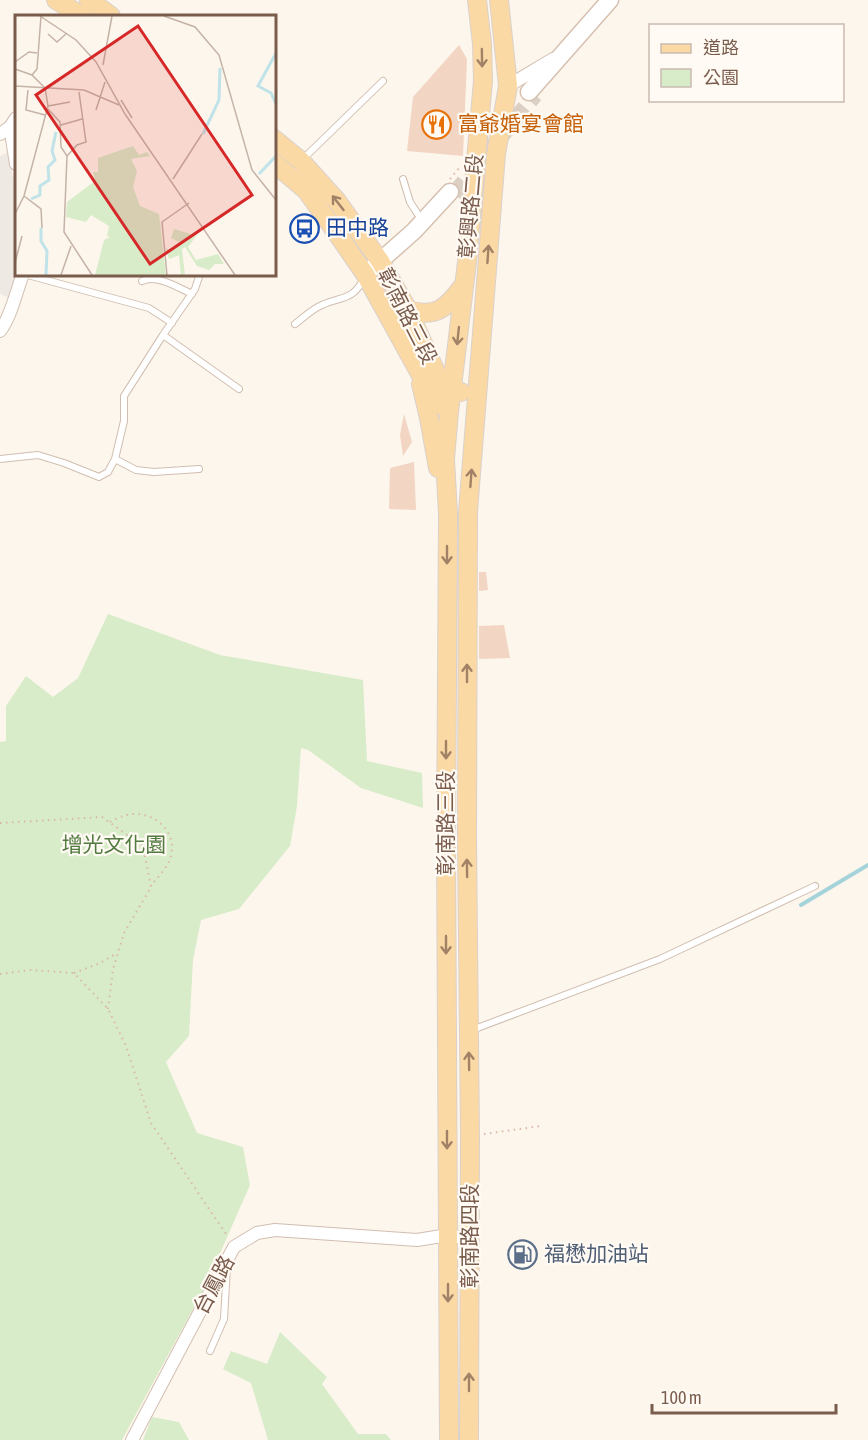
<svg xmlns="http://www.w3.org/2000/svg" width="868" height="1440" viewBox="0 0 868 1440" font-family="'Asap Condensed','Noto Sans TC',sans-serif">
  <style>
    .industrial { fill: #efe9e4 }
    .green { fill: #d8ecc9 }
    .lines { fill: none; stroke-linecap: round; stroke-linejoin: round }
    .stream { stroke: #a5d3da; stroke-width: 4 }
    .building { fill: #f3d5c3 }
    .secondary-tunnel { stroke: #dcd0c4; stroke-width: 16; stroke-dasharray: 16 8; stroke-linecap: butt }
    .lane-casing { stroke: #d1beb0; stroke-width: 8 }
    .street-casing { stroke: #d1beb0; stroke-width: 14 }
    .secondary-casing { stroke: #d6c0b0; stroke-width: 19 }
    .primary-casing { stroke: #dad1cd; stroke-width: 20 }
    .path { stroke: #d9b8a5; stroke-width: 2; stroke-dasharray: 1.5 4.5; stroke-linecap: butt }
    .lane { stroke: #fff; stroke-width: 6 }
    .street { stroke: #fff; stroke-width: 12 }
    .secondary { stroke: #fff; stroke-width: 16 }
    .primary { stroke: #fbd9a5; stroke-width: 18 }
    .oneway { stroke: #a18267 }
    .labels { text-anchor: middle; stroke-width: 4.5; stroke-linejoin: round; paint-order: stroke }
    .food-label { font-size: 21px; fill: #c56008; stroke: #fffaf3; text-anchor: start }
    .street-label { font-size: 21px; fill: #7a5c4d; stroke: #fffaf3 }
    .transit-label { font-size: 21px; fill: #164399; stroke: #fffaf3; text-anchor: start }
    .park-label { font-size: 21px; fill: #537a41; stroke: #fffaf3 }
    .service-label { font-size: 21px; fill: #4e5e75; stroke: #fffaf3; text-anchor: start }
    .inset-river { fill: none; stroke: #bfe3e8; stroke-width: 3 }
    .inset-road { fill: none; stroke: #c5b3a7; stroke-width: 1.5 }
    .view { fill: #d62828; fill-opacity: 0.15; stroke: #d62828; stroke-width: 3 }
    .inset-edge { fill: none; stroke: #7a5c4d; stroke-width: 3 }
  </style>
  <rect width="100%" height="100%" fill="#fdf6ec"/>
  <path class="industrial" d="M7 153 16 189V273L9 298 0 294V156Z"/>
  <path class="green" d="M108 614 220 655 363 680 367 761 422 773 423 808 361 788 308 750 301 748 297 806 290 846 239 909 201 920 193 960 189 1036 166 1062 197 1133 243 1147 250 1185 207 1283 122 1440H0V742L6 741V706L26 676 53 697 78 678Z
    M280 1332 327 1377 322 1384 358 1434H386L391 1440H268L251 1383 223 1369 231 1351 267 1364Z
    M152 1417 179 1422 189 1440H143Z"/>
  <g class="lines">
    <path class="stream" d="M801 905 868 865"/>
  </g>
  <path class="building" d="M459 45 467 59 463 156 407 151 413 97Z
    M404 414 412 442 403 456 400 435Z
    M414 462 416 510 389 509 390 468Z
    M479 572H486L488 590 479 591Z
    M504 625 510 658 479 659V626Z"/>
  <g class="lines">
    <path class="secondary-tunnel" d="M454 194 535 95"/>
    <defs>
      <path id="lane" d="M302 160 383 81
        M403 179 410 202 421 219
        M24 274 149 308 172 323
        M142 281C157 274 177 287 192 294
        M295 324C303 318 312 309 322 305 342 296 353 301 364 278
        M163 335 239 389
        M0 459 38 455 64 463 99 477 108 472 115 459 124 421V396L163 335 195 289 200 274
        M115 459 136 470 154 472 199 469
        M472 1030 660 959 815 886
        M210 1351 224 1319 227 1267"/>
      <path id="street" d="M508 86 553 59
        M10 127 16 164
        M0 134 10 127 16 118
        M0 331C11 317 16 292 23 274
        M132 1440 234 1247 257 1233 275 1230 417 1240 448 1235 469 1239"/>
      <path id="secondary" d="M529 92 610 0
        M370 270 414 231 450 192"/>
      <path id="primary" d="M56 0 82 16
        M89 0 111 16
        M274 139 301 161 337 201 380 261 408 310 440 381 453 390 461 392
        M274 163 306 190 336 232 365 274 429 390 449 412
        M408 310C435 318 446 309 462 287
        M421 384 429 418 438 468
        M449 1440 446 841 448 514 445 459 449 412 467 262 483 81 482 44 477 0
        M469 1440 470 1137 467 839 468 512 496 154 508 86 499 0"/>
    </defs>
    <use href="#lane" class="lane-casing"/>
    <use href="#street" class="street-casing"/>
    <use href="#secondary" class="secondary-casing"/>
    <use href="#primary" class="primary-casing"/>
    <path class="path" d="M450 179 460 167
      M110 822C114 820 119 817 123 816 150 807 180 830 170 859 167 868 157 878 151 886
      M0 823 102 817 143 846 151 887 124 933 113 969 108 1009
      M74 973 100 963 117 953
      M0 974 30 970 74 973 108 1009 126 1046 151 1123 228 1237
      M484 1134 541 1126"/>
    <use href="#lane" class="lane"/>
    <use href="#street" class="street"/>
    <use href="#secondary" class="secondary"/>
    <use href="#primary" class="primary"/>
  </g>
  <defs><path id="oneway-shaft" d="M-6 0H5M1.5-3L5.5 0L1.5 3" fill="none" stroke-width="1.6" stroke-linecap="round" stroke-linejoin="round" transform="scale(1.5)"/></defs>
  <g class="oneway">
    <use href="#oneway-shaft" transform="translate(482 58) rotate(89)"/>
    <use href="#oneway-shaft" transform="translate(338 203) rotate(-128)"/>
    <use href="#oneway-shaft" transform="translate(488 254) rotate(-86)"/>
    <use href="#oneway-shaft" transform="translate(458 336) rotate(96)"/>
    <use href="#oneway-shaft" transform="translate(471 478) rotate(-86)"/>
    <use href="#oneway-shaft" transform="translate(447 555) rotate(90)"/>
    <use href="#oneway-shaft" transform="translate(467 673) rotate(-90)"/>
    <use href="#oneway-shaft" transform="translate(446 750) rotate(90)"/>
    <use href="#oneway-shaft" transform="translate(467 868) rotate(-91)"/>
    <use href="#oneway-shaft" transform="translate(446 945) rotate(90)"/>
    <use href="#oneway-shaft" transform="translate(469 1061) rotate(-91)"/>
    <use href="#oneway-shaft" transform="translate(447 1140) rotate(90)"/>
    <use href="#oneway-shaft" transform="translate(448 1293) rotate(90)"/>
    <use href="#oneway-shaft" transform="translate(469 1382) rotate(-90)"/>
  </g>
  <defs>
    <symbol id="restaurant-ring" viewBox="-11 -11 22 22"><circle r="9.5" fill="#fffaf3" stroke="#e8710a" stroke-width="1.5"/><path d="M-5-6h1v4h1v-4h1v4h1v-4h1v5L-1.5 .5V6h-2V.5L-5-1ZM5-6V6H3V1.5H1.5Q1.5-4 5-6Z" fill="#e8710a"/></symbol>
    <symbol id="bus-ring" viewBox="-11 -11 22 22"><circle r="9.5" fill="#fffaf3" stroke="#1a4fb4" stroke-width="1.5"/><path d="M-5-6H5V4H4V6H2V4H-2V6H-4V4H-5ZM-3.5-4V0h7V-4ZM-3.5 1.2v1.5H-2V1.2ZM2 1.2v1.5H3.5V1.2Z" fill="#1a4fb4"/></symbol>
    <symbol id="fuel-ring" viewBox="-11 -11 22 22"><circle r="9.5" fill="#fffaf3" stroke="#5c6f8a" stroke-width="1.5"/><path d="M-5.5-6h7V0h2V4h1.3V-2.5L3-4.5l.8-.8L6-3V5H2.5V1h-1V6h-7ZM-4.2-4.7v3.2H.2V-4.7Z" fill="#5c6f8a"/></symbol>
  </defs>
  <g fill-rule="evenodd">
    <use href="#restaurant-ring" x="420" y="108" width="33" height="33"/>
    <use href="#bus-ring" x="288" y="212" width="33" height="33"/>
    <use href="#fuel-ring" x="506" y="1238" width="33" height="33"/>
  </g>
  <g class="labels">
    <g class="food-label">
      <text x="458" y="131">富爺婚宴會館</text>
    </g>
    <g class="street-label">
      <text transform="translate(471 206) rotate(-85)" y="7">彰興路二段</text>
      <text transform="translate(407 316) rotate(63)" y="7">彰南路三段</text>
      <text transform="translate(446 823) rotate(-90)" y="7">彰南路三段</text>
      <text transform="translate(470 1236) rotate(-90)" y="7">彰南路四段</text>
      <text transform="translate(214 1285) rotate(-62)" y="7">台鳳路</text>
    </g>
    <g class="transit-label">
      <text x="326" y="235">田中路</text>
    </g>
    <g class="park-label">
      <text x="114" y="852">增光文化園</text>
    </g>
    <g class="service-label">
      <text x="544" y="1261">福懋加油站</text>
    </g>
  </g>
  <g transform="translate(15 15)">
    <rect width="261" height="261" fill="#fdf6ec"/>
    <path d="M118 131 124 140 132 137 135 141 116 144 122 156 118 172 125 191 144 199 151 260H80L89 225 95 222 92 221 94 211 76 200 71 207 51 202 52 187 80 166 78 157H83V143ZM159 214 176 219 186 214 173 232 181 245 203 239 209 249H200L194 255 182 251 170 232 167 234 170 260H166L164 240 154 244 151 234H159L166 228 156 223Z" fill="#d8ecc9"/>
    <path class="inset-river" d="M261 38 243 71 256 78 261 89M188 119 204 85 205 53M244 159 261 141M16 184 25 180V171L34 165 33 152 40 145 37 136 41 117M26 213V226L32 236 31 260"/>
    <path class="inset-road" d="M25 1 61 25 81 47 110 99 220 260M149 1 180 12 204 40 237 155 261 185M33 19 42 27 52 18M0 47 14 37 22 38M88 50 97 1M0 54 17 60 30 73 33 91 9 181 0 199M17 60 22 54 26 1M0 71 69 75 104 90M13 75 11 95 30 100M64 77 71 127 62 130 52 141 49 217 77 260M106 85 117 103M33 91 55 87M33 94 45 107 46 132 52 141M81 95 90 67M46 110 67 104M158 164 187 119M9 181 26 194 27 213M0 248 7 221M46 260 56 231M152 260 147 207 174 188"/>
    <path class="view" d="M123 11 237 180 135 249 21 80Z"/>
    <rect width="261" height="261" class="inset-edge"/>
  </g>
  <rect x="649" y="24" width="195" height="78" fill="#fffaf3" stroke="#cabbb1" stroke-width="1.5"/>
  <rect x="661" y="44" width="30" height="9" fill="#fbd9a5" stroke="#cabbb1" stroke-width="1.5"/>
  <text x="703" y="54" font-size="18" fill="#7a5c4d">道路</text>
  <rect x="661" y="69" width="30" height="18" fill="#d8ecc9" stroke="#cabbb1" stroke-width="1.5"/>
  <text x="703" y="84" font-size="18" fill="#7a5c4d">公園</text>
  <path d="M652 1404v9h184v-9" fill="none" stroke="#7a5c4d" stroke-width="3"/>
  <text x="661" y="1404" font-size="18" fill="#7a5c4d" stroke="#fffaf3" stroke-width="4.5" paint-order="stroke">100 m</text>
</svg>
